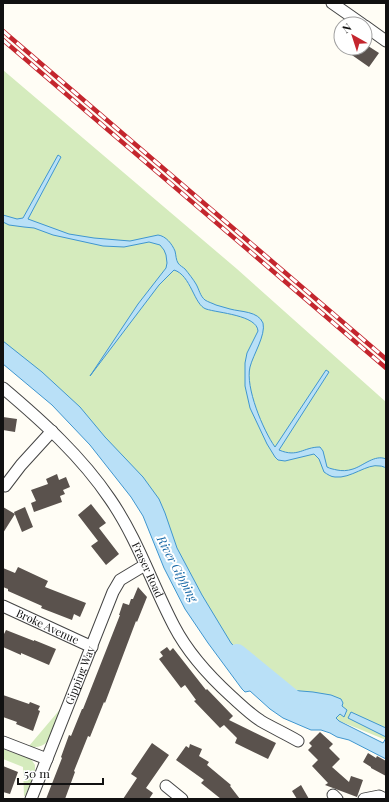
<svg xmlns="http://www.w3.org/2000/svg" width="389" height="802" viewBox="0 0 389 802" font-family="'Playfair Display',serif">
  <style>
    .green { fill: #d5ebbd }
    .water { fill: #b9e0f7; stroke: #3f96cf }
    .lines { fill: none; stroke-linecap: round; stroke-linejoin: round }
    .river { stroke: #b9e0f7; stroke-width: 20 }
    .building { fill: #5a524d }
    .minor-casing { stroke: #444; stroke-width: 13 }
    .minor { stroke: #fff; stroke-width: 11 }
    .rail-casing { stroke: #c4262e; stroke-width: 4.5 }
    .rail { stroke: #fff; stroke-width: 3; stroke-dasharray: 9; stroke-linecap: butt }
    .labels { text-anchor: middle; stroke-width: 4; stroke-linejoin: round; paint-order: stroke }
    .street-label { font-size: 11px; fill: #111; stroke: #fff }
    .water-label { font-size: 12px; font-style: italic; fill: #1768a6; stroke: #fff }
  </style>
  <rect width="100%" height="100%" fill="#fffdf5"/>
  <path class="green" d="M3 70 237 269 386 402V740L315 711 214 631 139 490 3 355Z
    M62 707C59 714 51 738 47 742 42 747 35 748 29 746Z
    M3 749 31 759 35 765V773L25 796H24L23 767 3 759Z"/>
  <path class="water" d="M58 155 61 157 28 219 69 234 94 238 130 241 158 235C166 236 172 244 175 251 176 255 176 260 178 263 180 266 183 267 185 269 189 274 193 279 196 284 199 289 200 296 205 300 208 302 212 303 216 305 221 306 225 308 230 309 241 312 258 311 263 323 266 335 253 355 250 367 245 387 263 430 275 447L326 370 329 372 279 450C298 458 303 447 320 447L323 451 327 467C331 469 333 469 337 470 342 471 347 471 353 469 363 466 375 454 386 459V468C384 467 382 466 380 466 367 463 351 479 335 477 331 477 327 474 324 472L319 459 314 454 285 461 278 460 275 457 267 444 250 408 245 386V363L247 353 258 331C257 315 218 313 206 309 194 305 191 275 174 270L159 285 90 376 138 304 166 268 167 263 166 255 164 250 160 245 149 242 124 247 103 246 53 235 34 228 24 227 9 225 3 222V215L17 219 23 218Z
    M3 341 42 372 80 407 105 437 143 477 159 499 165 513 177 548 202 595 231 643 250 664 266 679 278 687 289 690 313 692 331 695 341 699 343 703 342 706 347 710 344 717 340 714 336 718 339 721 383 743 386 738V759L349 740 337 737 330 733 321 730H311L283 718 270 709 250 691 245 692 242 689 208 643 185 609 164 568 143 516 131 497 90 445 52 405 3 364Z
    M351 712 386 728V737L348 718Z"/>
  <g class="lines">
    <path class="river" d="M237 654 292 699"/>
  </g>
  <path class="building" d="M365 44 379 53 369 67 349 53 353 48H365Z
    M3 417 17 419 15 432 3 430Z
    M57 474 59 480 66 477 70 487 63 490 65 494 60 496 62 502 34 512 31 503 36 501 31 490 48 484 46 479Z
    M91 504 106 523 99 528 119 554 106 565 91 546 98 541 78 515Z
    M3 507 15 514 3 533Z
    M25 507 33 527 22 532 14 512Z
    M18 567 48 581 45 587 86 603 80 617 74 614 72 620 41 608 42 606 8 591V589L3 587V568L15 573Z
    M138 587 147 597 137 622 136 621 105 703 104 702 90 737 88 736 74 771 75 772 65 799H46L62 758 61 757 69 735 71 736 82 709H83L120 615H119L123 603 129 605 131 599H133Z
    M6 630 34 641V640L56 649 49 665 21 653V655L3 647V636Z
    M167 647 170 651 173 648 206 690 207 689 233 716 229 720 276 743 268 759 235 743 237 738 224 725 220 728 194 701 196 700 185 685 181 688 159 659 163 656 160 652Z
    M3 695 29 704 30 702 40 706 38 710 40 711 33 731 16 724 17 722 3 717Z
    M320 732 333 744 329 748 340 759 332 767 349 782 351 776 363 780 357 797 325 785 328 783 312 766 318 760 308 750 312 746 309 743Z
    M152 743 169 755 146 788 153 793 149 799H123L137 778 131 774Z
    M190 744 202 749 199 756 209 762 207 765 231 785 230 786 240 799H221L201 783 204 780 176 760 186 746 189 748Z
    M368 753 376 758 377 756 386 761V776L371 768V767L363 762Z
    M3 766 18 772 10 794 3 792Z
    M301 785 309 799H297L292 791Z"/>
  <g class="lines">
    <defs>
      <g id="minor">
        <path d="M332 3 362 24"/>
        <path d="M365 26 386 41"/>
        <path id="s1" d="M3 388C42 421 81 456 110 499 137 538 152 584 174 626 188 653 208 675 231 696 240 704 250 714 261 721 273 728 286 734 298 741"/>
        <path d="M5 486 21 465 52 431"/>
        <path id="s2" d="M3 606 92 647"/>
        <path d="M3 742 47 759"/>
        <path d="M166 786 182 799"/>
        <path d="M333 795 337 799"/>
        <path id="s3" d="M31 799 113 592 120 580 145 565"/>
        <path d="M364 799 379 796 385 799"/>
      </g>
    </defs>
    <use href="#minor" class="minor-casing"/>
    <use href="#minor" class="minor"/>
    <defs>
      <path id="rail" d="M3 31 386 359
        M3 40 386 368"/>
    </defs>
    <use href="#rail" class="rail-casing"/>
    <use href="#rail" class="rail"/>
  </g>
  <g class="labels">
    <g class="street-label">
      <text dy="4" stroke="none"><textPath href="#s1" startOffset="235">Fraser Road</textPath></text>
      <text dy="4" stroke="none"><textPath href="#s2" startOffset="49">Broke Avenue</textPath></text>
      <text dy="4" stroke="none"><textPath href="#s3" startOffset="133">Gipping Way</textPath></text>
    </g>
    <g class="water-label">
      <text transform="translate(177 569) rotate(62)" y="4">River Gipping</text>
    </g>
  </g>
  <rect width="389" height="802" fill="none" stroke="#111111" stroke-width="8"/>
  <g transform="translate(353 36) rotate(321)"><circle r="19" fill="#ffffff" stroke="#a0a0a0"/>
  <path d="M0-3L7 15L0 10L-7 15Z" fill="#c4262e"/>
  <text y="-6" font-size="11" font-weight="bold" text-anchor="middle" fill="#111111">N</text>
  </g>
  <path d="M18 778v6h85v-6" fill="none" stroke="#111111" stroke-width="2"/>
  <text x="24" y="778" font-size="12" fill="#111111" stroke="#ffffff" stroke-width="3" paint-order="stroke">50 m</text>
</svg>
